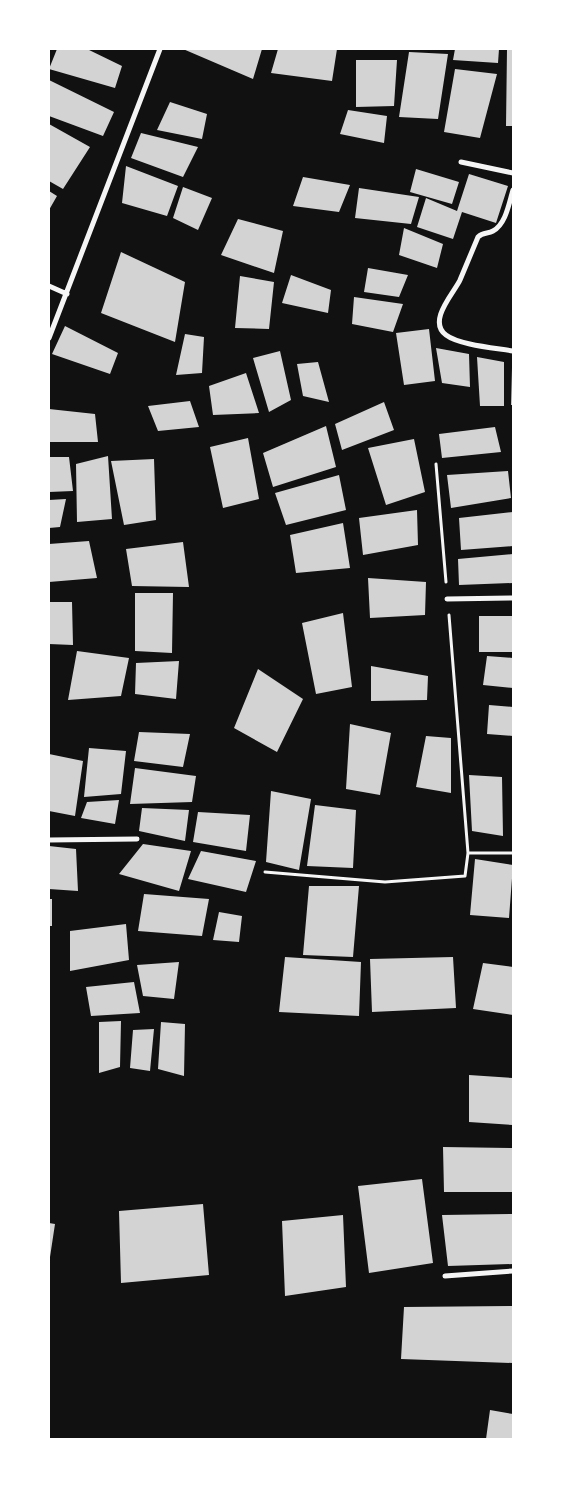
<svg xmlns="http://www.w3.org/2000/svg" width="562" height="1488" viewBox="0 0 562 1488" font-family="Raleway,sans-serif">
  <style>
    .building { fill: #d3d3d3 }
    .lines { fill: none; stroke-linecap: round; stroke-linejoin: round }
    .path { stroke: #f5f5f5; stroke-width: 3 }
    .minor { stroke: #f5f5f5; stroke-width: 5 }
  </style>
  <rect width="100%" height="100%" fill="#111"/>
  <path class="building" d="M57 49H87L122 66 115 88 49 69Z
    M183 49H262L253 79Z
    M278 49H337L332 81 271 73Z
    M455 49H499L498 63 453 60Z
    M507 49H513V126H506Z
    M409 52 448 54 438 119 399 117Z
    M356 60H397L394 106 356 107Z
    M455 69 497 74 480 138 444 132Z
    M49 80 114 112 103 136 49 116Z
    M170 102 207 114 202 139 157 130Z
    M348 110 387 116 384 143 340 134Z
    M49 124 90 147 63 189 49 181Z
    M141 133 198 147 183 177 131 158Z
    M126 166 178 186 167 216 122 203Z
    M416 169 459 182 452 204 410 192Z
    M469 174 508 186 496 223 462 212 453 239 417 227 426 198 457 211Z
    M303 177 350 185 339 212 293 206Z
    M183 187 212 198 198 230 173 218Z
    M359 188 419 197 411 224 355 218Z
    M49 191 57 196 49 210Z
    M238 219 283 231 274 273 221 255Z
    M404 228 443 244 437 268 399 255Z
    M121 252 185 282 175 342 101 313Z
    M368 268 408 275 399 297 364 292Z
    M291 275 331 290 328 313 282 303Z
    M240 276 274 282 269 329 235 328Z
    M354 297 403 304 393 332 352 324Z
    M65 326 118 353 110 374 52 354Z
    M429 329 435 381 404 385 396 333Z
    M185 334 204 337 202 373 176 375Z
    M436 348 469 354 470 387 442 383Z
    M280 351 291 400 269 412 253 358Z
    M477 357 504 362V406H480Z
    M318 362 329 402 303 396 297 364Z
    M512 368H513V405H511Z
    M246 373 259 413 213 415 209 386Z
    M190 401 199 427 158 431 148 406Z
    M384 402 394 430 342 450 335 424Z
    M49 409 95 414 98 442H49Z
    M326 426 336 467 273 487 263 453Z
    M495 427 501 452 442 458 439 434Z
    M248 438 259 499 223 508 210 447Z
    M414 439 425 492 386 505 368 448Z
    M108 456 112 519 77 522 76 464Z
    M49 457H69L73 491 49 492Z
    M154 459 156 520 124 525 111 461Z
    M508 471 511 498 451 508 447 475Z
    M339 475 346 510 286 525 275 493Z
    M66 499 60 527 49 528V500Z
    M417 510 418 545 363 555 359 518Z
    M513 512V546L461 550 459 518Z
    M343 523 350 568 296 573 290 535Z
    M89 541 97 578 49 582V544Z
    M183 542 189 587 132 586 126 549Z
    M513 554V583L459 585 458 559Z
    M368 578 426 582 425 615 370 618Z
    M135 593H173L172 653 135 651Z
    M49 602H72L73 645 49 644Z
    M343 613 352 687 316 694 302 623Z
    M479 616H513V652H479Z
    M77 651 129 658 121 696 68 700Z
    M487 656 513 658V688L483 685Z
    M179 661 176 699 135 694 136 663Z
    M371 666 428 676 427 700 371 701Z
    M258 669 303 699 277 752 234 728Z
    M489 705 513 707V736L487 734Z
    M350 724 391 733 380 795 346 789Z
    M139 732 190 734 183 767 134 761Z
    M426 736 451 738V793L416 787Z
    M89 748 126 751 121 794 84 797Z
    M49 754 83 761 75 816 49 811Z
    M135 768 196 776 192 802 130 804Z
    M469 775 502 777 503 836 472 831Z
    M271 791 311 799 299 870 266 862Z
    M119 800 115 824 81 818 87 802Z
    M315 805 356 810 353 868 307 866Z
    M142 808 189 810 185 841 139 831Z
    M198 812 250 815 246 851 193 842Z
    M143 844 191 851 179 891 119 874Z
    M49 846 76 849 78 891 49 889Z
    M201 851 256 861 246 892 188 879Z
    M475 859 513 865 509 918 470 915Z
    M309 886H359L353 957 303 955Z
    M144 894 209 899 202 936 138 931Z
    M49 899H52V926H49Z
    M219 912 242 916 239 942 213 940Z
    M126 924 129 960 70 971V931Z
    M285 957 361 962 359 1016 279 1012Z
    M453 957 456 1008 372 1012 370 959Z
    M179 962 174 999 143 996 137 965Z
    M483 963 513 967V1015L473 1009Z
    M134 982 140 1013 91 1016 86 987Z
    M121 1021 120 1067 99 1073V1022Z
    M161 1022 185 1024 184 1076 158 1069Z
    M154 1029 150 1071 130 1068 133 1030Z
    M469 1075 513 1078V1125L469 1122Z
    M443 1147 513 1148V1192H444Z
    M422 1179 433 1263 369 1273 358 1186Z
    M203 1204 209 1275 121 1283 119 1211Z
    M513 1214V1264L448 1266 442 1215Z
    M343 1215 346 1287 285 1296 282 1221Z
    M49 1223 55 1224 50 1257H49Z
    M513 1306V1363L401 1359 404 1307Z
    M490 1410 513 1414V1439H486Z"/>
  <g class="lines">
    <path class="path" d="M436 464 446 582
      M468 853H513
      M265 872 385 882 465 876 468 853 449 615"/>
    <path class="minor" d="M461 162 513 173
      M513 190C509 203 506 224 493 231 488 234 483 232 478 237 472 251 466 266 460 280 454 293 427 321 446 335 459 345 496 348 513 351
      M49 286 67 294
      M49 338 160 49
      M447 599 513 598
      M49 840 137 839
      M445 1276 513 1271"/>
  </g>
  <rect width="562" height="1488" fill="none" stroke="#ffffff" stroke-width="100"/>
</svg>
